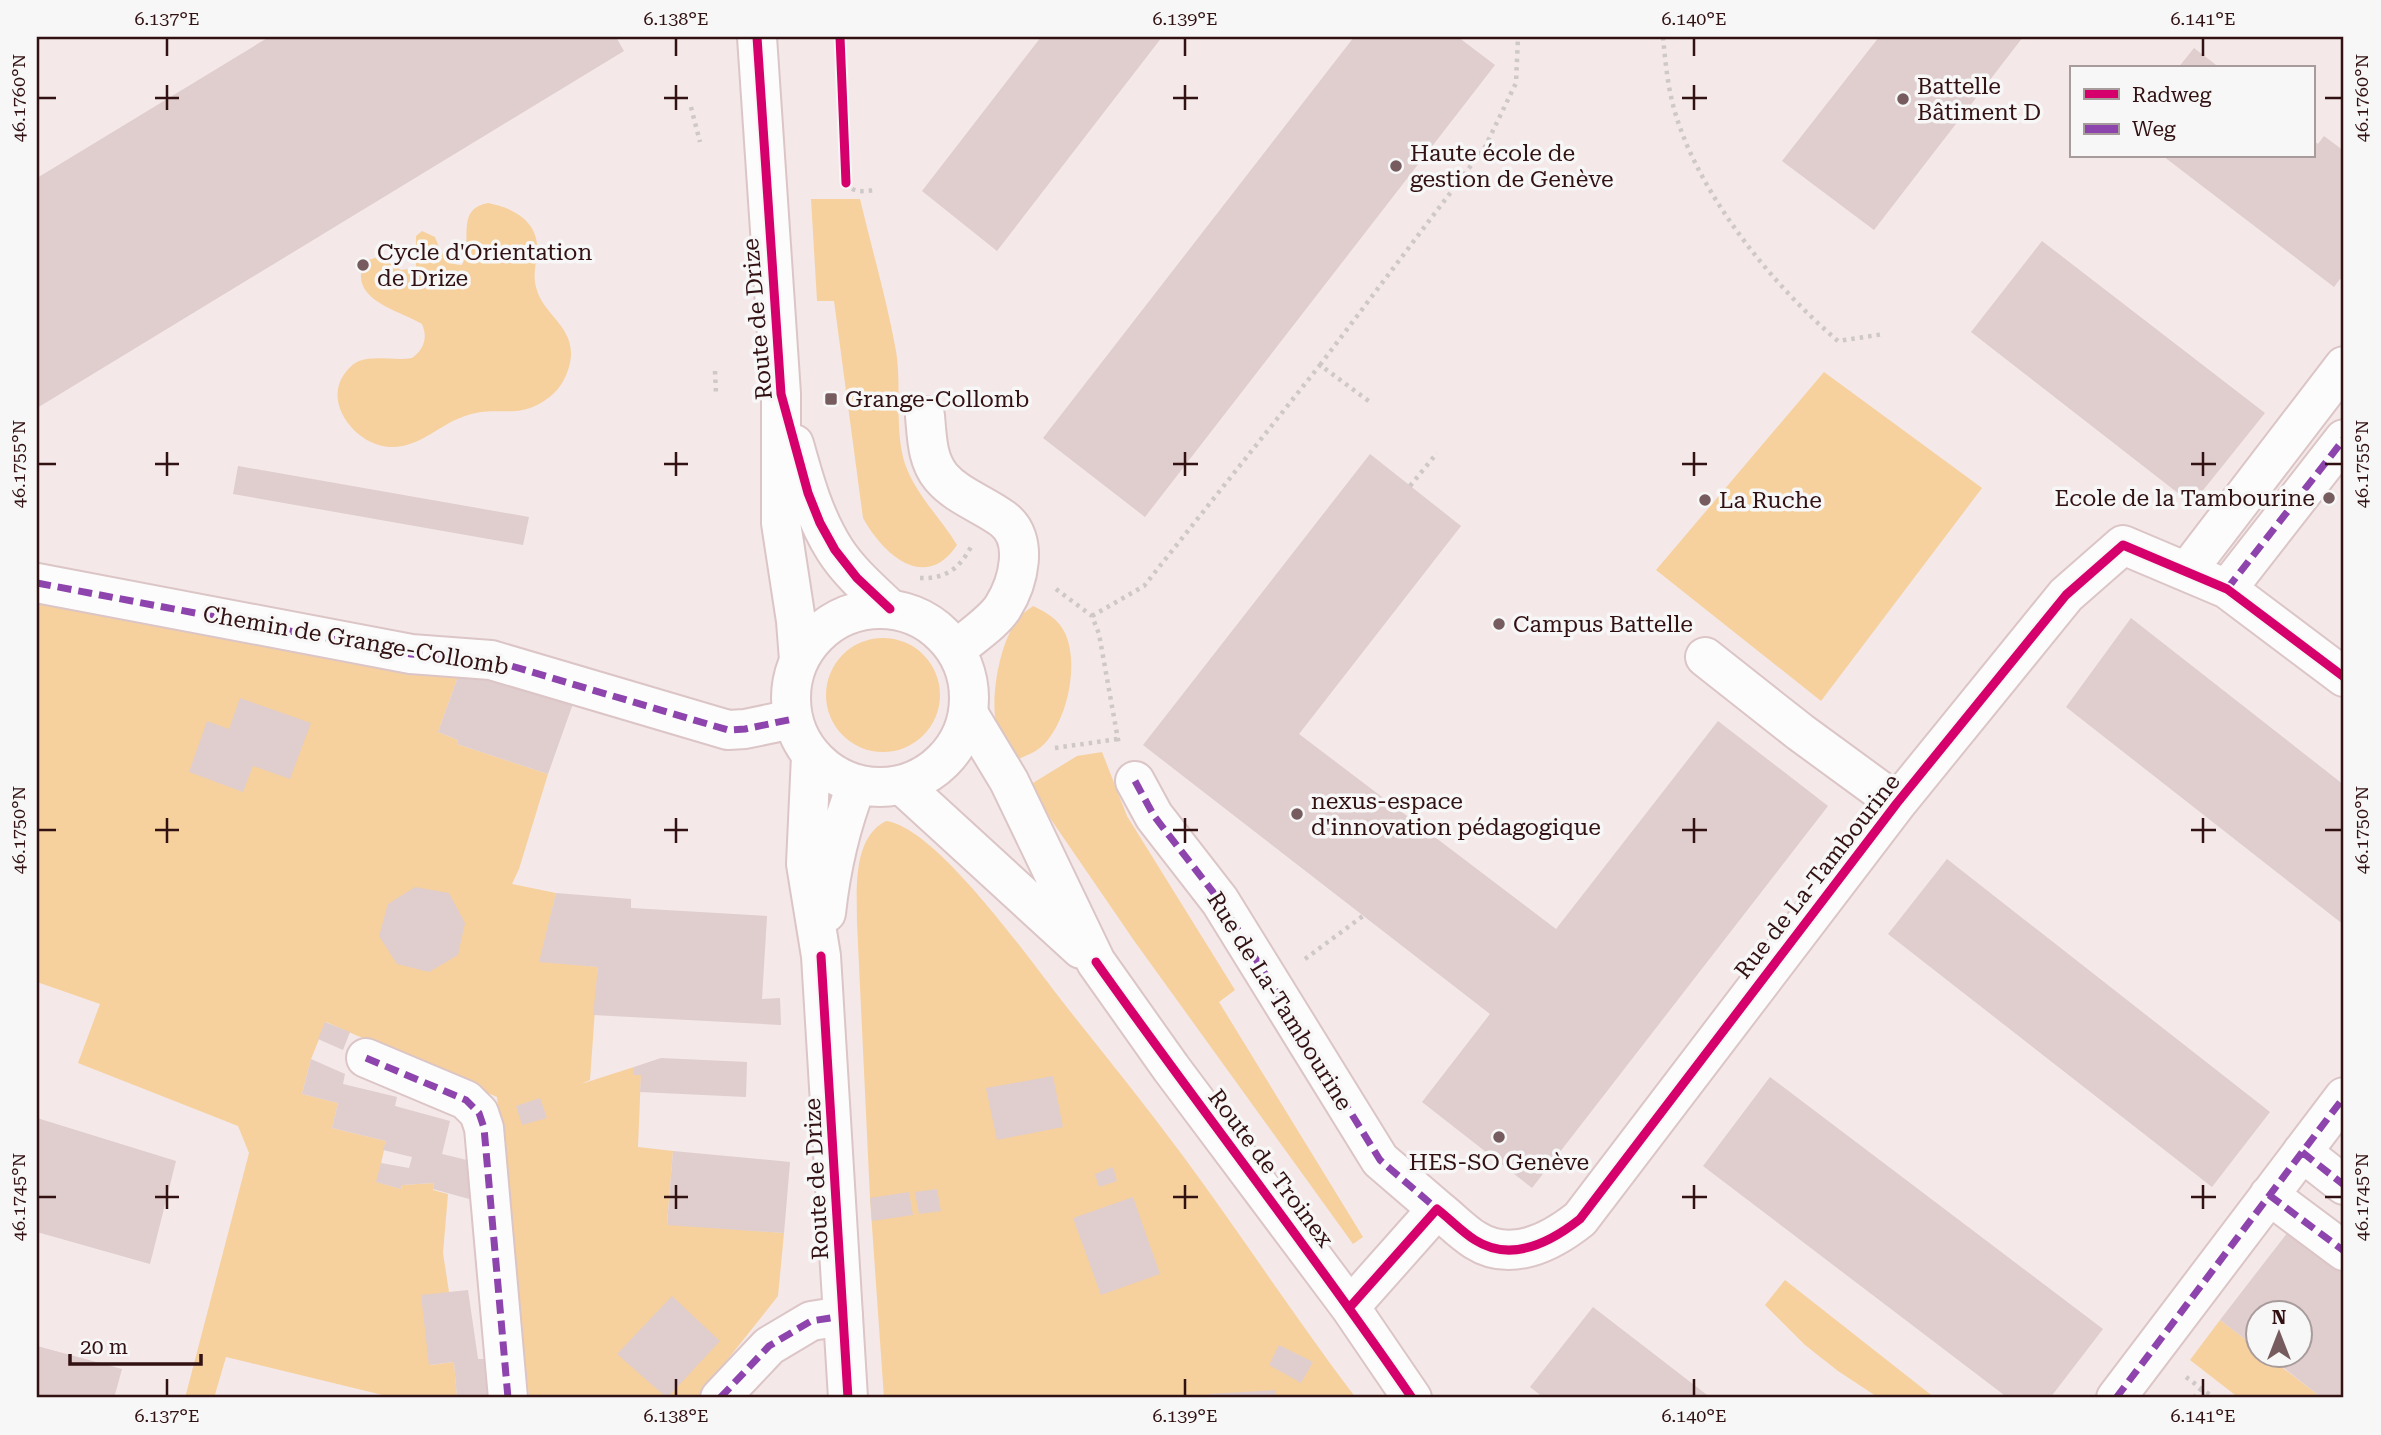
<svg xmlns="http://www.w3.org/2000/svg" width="2381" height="1435" viewBox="0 0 2381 1435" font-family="'Roboto Serif',serif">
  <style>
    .green { fill: #f6d19e }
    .building { fill: #e0cdcd }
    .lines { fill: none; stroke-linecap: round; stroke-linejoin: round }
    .minor-casing { stroke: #dcc5c6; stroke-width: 42 }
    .major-casing { stroke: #dcc5c6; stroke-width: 42 }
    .path { stroke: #cfc8c8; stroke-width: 4.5; stroke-dasharray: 3.5 5; stroke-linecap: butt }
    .minor { stroke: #fdfcfc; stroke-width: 38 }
    .major { stroke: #fdfcfc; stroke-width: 38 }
    .quiet { stroke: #8e44ad; stroke-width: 7; stroke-dasharray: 14 7; stroke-linecap: butt }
    .cycleway-casing { stroke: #f7f7f7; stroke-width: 13 }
    .cycleway { stroke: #d6006c; stroke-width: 9 }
    .ticks { fill: none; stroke: #321113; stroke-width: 2.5 }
    .poi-dot { fill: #765c5e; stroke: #f7f7f7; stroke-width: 2.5 }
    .labels { text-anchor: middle; stroke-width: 7; stroke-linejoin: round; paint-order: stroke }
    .poi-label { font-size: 23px; fill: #321113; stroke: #f7f7f7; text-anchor: start }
    .street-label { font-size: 23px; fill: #321113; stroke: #f7f7f7 }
    .neatline { fill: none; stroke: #321113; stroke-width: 2.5 }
    .ticks-label { font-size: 18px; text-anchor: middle; fill: #321113 }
  </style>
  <rect width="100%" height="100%" fill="#f4e8e8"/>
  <path class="green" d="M811 199H860C872 250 887 300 896 351 902 388 894 429 905 464 916 495 940 517 957 545 925 593 883 554 863 518L834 301H817Z
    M488 203C510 207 535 219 537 244 538 259 532 273 536 287 543 317 580 328 569 367 566 377 561 387 553 394 521 422 501 405 468 415 440 423 421 448 390 447 358 446 324 406 343 376 347 370 352 364 359 361 374 355 395 361 412 358 424 349 428 338 422 324 398 310 346 299 365 261L378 257 401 270 416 268V236L422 231 435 237C441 252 445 265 462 265 474 242 454 209 488 203Z
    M1824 372 1982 488 1821 701 1656 570Z
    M37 592 460 671 438 732 458 740 457 744 548 774 519 869 512 884 556 893 540 961 598 967 590 1080 581 1084 634 1067V1075H641L638 1147 673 1151 667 1224 784 1233 778 1296 697 1398H529L497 1097 326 1022 311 1059 302 1094 338 1103 332 1128 386 1141 377 1182 401 1189 402 1185 434 1183 433 1190 448 1194 443 1253 449 1292 430 1365 454 1362 457 1397 461 1398H395L226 1357 214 1398H185L249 1153 238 1126 78 1063 100 1004 37 982Z
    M1033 606C1043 611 1052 615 1060 625 1083 654 1068 724 1041 747 1033 754 1020 758 1011 762 1003 747 997 733 995 716 992 689 1001 637 1020 617 1023 613 1029 609 1033 606Z
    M826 695a57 57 0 1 1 114 0a57 57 0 1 1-114 0Z
    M1102 752 1127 816 1235 990 1219 1002 1363 1237 1353 1244 1135 942 1028 786 1077 756Z
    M886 821C936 827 1029 959 1062 1001 1102 1052 1144 1103 1183 1156 1242 1236 1296 1319 1356 1398H884L870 1198 857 923C857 890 852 838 886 821Z
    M1785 1280 1935 1398H1879L1838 1371 1805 1345 1765 1305Z
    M2220 1320 2258 1349V1354L2266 1355 2322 1398H2239L2190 1360Z"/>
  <path class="building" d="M269 37H616L624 51 37 408V178Z
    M1041 37H1162L997 251 922 191Z
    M1354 37H1458L1495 65 1145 517 1043 438Z
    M1879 37H2023L1874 230 1782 161Z
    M2194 48 2220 68H2178Z
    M2324 136 2344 151V282L2340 279 2334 287 2163 156H2313V140L2318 144Z
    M2042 241 2265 413 2192 504 1971 332Z
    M1370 454 1461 526 1299 734 1556 929 1718 721 1828 806 1532 1188 1422 1102 1490 1014 1143 745Z
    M238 466 529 517 523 545 233 494Z
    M2131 618 2344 785V925L2066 707Z
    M460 671 575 698 548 774 457 744 458 740 438 732Z
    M240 698 311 723 290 779 253 766 243 792 189 772 207 721 229 729Z
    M1947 859 2270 1112 2212 1187 1888 934Z
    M415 887 449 893 465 923 458 955 429 972 397 964 379 936 388 904Z
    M556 893 631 899V908L767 916 762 999 780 998 781 1025 593 1015 598 967 539 962Z
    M325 1022 350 1032 343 1050 318 1039Z
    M661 1058 747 1062 746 1097 640 1092 641 1075H633L634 1067Z
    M311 1059 345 1074 343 1084 397 1097 395 1106 450 1121 442 1154 467 1160 473 1200 433 1189 434 1183 402 1185 401 1189 376 1182 381 1163 409 1168 412 1157 383 1150 386 1141 332 1128 338 1103 302 1094Z
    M1053 1076 1063 1127 997 1140 986 1088Z
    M1770 1077 2103 1329 2050 1398H2008L1703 1166Z
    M540 1098 547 1118 522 1125 516 1106Z
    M37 1118 176 1161 150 1264 37 1232Z
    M673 1151 790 1162 784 1233 667 1225Z
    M1113 1167 1117 1181 1099 1187 1095 1174Z
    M937 1189 941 1211 919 1214 915 1192Z
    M909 1192 913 1215 872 1221 870 1198Z
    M1133 1197 1160 1274 1101 1295 1073 1218Z
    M2291 1228 2344 1268V1398H2322L2266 1354H2300V1312H2258V1349L2220 1320Z
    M468 1290 478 1359H488L494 1398H457L454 1362 429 1365 421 1295Z
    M672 1296 720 1341 667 1398 617 1354Z
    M1593 1307 1711 1398H1544L1530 1387Z
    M1279 1345 1313 1362 1301 1383 1269 1365Z
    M37 1346 122 1369 114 1398H37Z
    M1275 1390 1276 1398H1210L1209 1394Z"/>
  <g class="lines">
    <defs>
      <path id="minor" d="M925 416C927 438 927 460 941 477 957 496 983 504 1003 519 1030 539 1018 583 1003 607 994 622 969 638 956 650
        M2187 571 2344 366
        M37 583 411 654 491 660 728 730 745 729 793 719
        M2227 589 2344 439
        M1705 657 1800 732 1897 803
        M968 713 1009 781 1096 962 1171 1068 1350 1307 1412 1398
        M1135 781 1154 816 1220 901 1380 1160 1437 1209
        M902 785 1081 949
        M366 1058 466 1100 479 1113 484 1128 508 1398
        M2302 1152 2344 1185
        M2269 1195 2344 1251
        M1350 1307 1437 1209C1450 1219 1462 1232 1475 1240 1511 1263 1551 1242 1580 1219L1897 803 2066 595 2123 545 2227 589 2344 677
        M720 1398 769 1346 811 1321 843 1316
        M2116 1398 2344 1097"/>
      <path id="major" d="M757 37 781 394V523L796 621 799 660
        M794 444C804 480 814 517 835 550 849 572 871 591 890 609
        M791 698a89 89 0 1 1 178 0a89 89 0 1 1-178 0Z
        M811 756 806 864 821 956 848 1398
        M826 913C831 867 840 827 857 784"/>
    </defs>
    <use href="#minor" class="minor-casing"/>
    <use href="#major" class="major-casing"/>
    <path class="path" d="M1663 37C1665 58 1667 80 1672 101 1693 188 1771 284 1838 341L1884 334
      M691 107 700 142
      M846 183C853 194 865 191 876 190
      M1320 365 1485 147 1516 83 1518 37
      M715 371 716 394
      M1410 486 1437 453
      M920 578C945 579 959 569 971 547
      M1056 589 1092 616 1099 634 1119 745
      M1092 616 1144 586 1320 365 1370 402
      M1055 748 1118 739
      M1305 959 1363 916
      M2186 1377 2214 1398
      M2194 1398 2201 1389"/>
    <use href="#minor" class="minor"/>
    <use href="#major" class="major"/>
    <path class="quiet" d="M37 583 411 654 491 660 728 730 745 729 793 719
      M2227 589 2344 439
      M1135 781 1154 816 1220 901 1380 1160 1437 1209
      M366 1058 466 1100 479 1113 484 1128 508 1398
      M2302 1152 2344 1185
      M2269 1195 2344 1251
      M720 1398 769 1346 811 1321 843 1316
      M2116 1398 2344 1097"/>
    <defs>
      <path id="cycleway" d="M757 37 781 394 808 493 820 523 835 550 857 578 890 609
        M840 37 846 183
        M821 956 848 1398
        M1096 962C1200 1109 1311 1250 1412 1398
        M1350 1307 1437 1209C1450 1219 1462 1232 1475 1240 1511 1263 1551 1242 1580 1219L1897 803 2066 595 2123 545 2227 589 2344 677"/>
    </defs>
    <use href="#cycleway" class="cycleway-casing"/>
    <use href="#cycleway" class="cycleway"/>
  </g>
  <path class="ticks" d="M167 38V56M676 38V56M1185 38V56M1694 38V56M2203 38V56M167 85V110M676 85V110M1185 85V110M1694 85V110M38 98H56M155 98H179M664 98H688M1173 98H1198M1682 98H1707M2325 98H2342M167 452V476M676 452V476M1185 452V476M1694 452V476M2203 452V476M38 464H56M155 464H179M664 464H688M1173 464H1198M1682 464H1707M2191 464H2216M2325 464H2342M167 818V843M676 818V843M1185 818V843M1694 818V843M2203 818V843M38 830H56M155 830H179M664 830H688M1173 830H1198M1682 830H1707M2191 830H2216M2325 830H2342M167 1185V1209M676 1185V1209M1185 1185V1209M1694 1185V1209M2203 1185V1209M38 1197H56M155 1197H179M664 1197H688M1173 1197H1198M1682 1197H1707M2191 1197H2216M2325 1197H2342M167 1379V1396M676 1379V1396M1185 1379V1396M1694 1379V1396M2203 1379V1396"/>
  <g class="poi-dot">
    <circle cx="1903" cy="99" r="7"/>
    <circle cx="1396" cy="166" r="7"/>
    <circle cx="363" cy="265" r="7"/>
    <rect x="824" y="392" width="14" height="14" rx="3.5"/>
    <circle cx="2329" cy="498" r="7"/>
    <circle cx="1705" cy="500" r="7"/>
    <circle cx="1499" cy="624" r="7"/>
    <circle cx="1297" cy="814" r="7"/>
    <circle cx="1499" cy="1137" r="7"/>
  </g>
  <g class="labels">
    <g class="poi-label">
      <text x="1917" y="94">Battelle<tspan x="1917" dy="26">Bâtiment D</tspan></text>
      <text x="1410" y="161">Haute école de<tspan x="1410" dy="26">gestion de Genève</tspan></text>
      <text x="377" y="260">Cycle d'Orientation<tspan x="377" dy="26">de Drize</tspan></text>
      <text x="845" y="407">Grange-Collomb</text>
      <text x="2315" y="506" text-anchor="end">Ecole de la Tambourine</text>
      <text x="1719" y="508">La Ruche</text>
      <text x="1513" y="632">Campus Battelle</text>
      <text x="1311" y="809">nexus-espace<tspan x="1311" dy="26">d'innovation pédagogique</tspan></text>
      <text x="1499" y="1170" text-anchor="middle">HES-SO Genève</text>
    </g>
    <g class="street-label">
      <text transform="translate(757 319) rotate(-95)" y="8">Route de Drize</text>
      <text transform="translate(356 640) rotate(10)" y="8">Chemin de Grange-Collomb</text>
      <text transform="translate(1817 876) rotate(-52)" y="8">Rue de La-Tambourine</text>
      <text transform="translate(1280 1001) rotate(58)" y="8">Rue de La-Tambourine</text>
      <text transform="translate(1271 1168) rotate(53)" y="8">Route de Troinex</text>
      <text transform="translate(816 1179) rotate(-93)" y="8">Route de Drize</text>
    </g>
  </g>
  <rect width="2381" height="1435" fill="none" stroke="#f7f7f7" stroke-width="77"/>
  <rect x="2070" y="66" width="245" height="91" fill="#f7f7f7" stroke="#a89b9c" stroke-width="2"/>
  <rect x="2084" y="89" width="35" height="10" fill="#d6006c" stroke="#a89b9c" stroke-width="2"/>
  <text x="2132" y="102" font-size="21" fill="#321113">Radweg</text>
  <rect x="2084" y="124" width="35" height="10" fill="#8e44ad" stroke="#a89b9c" stroke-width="2"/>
  <text x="2132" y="136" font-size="21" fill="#321113">Weg</text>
  <g transform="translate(2279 1334)"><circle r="33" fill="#f7f7f7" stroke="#a89b9c" stroke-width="2"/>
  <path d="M0-5L12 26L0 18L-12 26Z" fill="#765c5e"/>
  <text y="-10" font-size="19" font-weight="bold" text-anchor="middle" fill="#321113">N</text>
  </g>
  <path d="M70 1354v10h131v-10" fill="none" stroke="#321113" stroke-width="3.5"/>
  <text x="80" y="1354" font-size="21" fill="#321113" stroke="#f7f7f7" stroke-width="5" paint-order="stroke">20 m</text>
  <rect x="38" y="38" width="2304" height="1358" class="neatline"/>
  <g class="ticks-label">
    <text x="167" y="25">6.137°E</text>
    <text x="676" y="25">6.138°E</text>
    <text x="1185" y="25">6.139°E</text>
    <text x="1694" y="25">6.140°E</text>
    <text x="2203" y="25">6.141°E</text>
    <text transform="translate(19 98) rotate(-90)" y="6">46.1760°N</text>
    <text transform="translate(2362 98) rotate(-90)" y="6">46.1760°N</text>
    <text transform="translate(19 464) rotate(-90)" y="6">46.1755°N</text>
    <text transform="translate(2362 464) rotate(-90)" y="6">46.1755°N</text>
    <text transform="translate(19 830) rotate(-90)" y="6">46.1750°N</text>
    <text transform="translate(2362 830) rotate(-90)" y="6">46.1750°N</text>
    <text transform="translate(19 1197) rotate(-90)" y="6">46.1745°N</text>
    <text transform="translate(2362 1197) rotate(-90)" y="6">46.1745°N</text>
    <text x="167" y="1422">6.137°E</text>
    <text x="676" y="1422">6.138°E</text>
    <text x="1185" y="1422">6.139°E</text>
    <text x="1694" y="1422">6.140°E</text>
    <text x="2203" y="1422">6.141°E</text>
  </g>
</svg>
